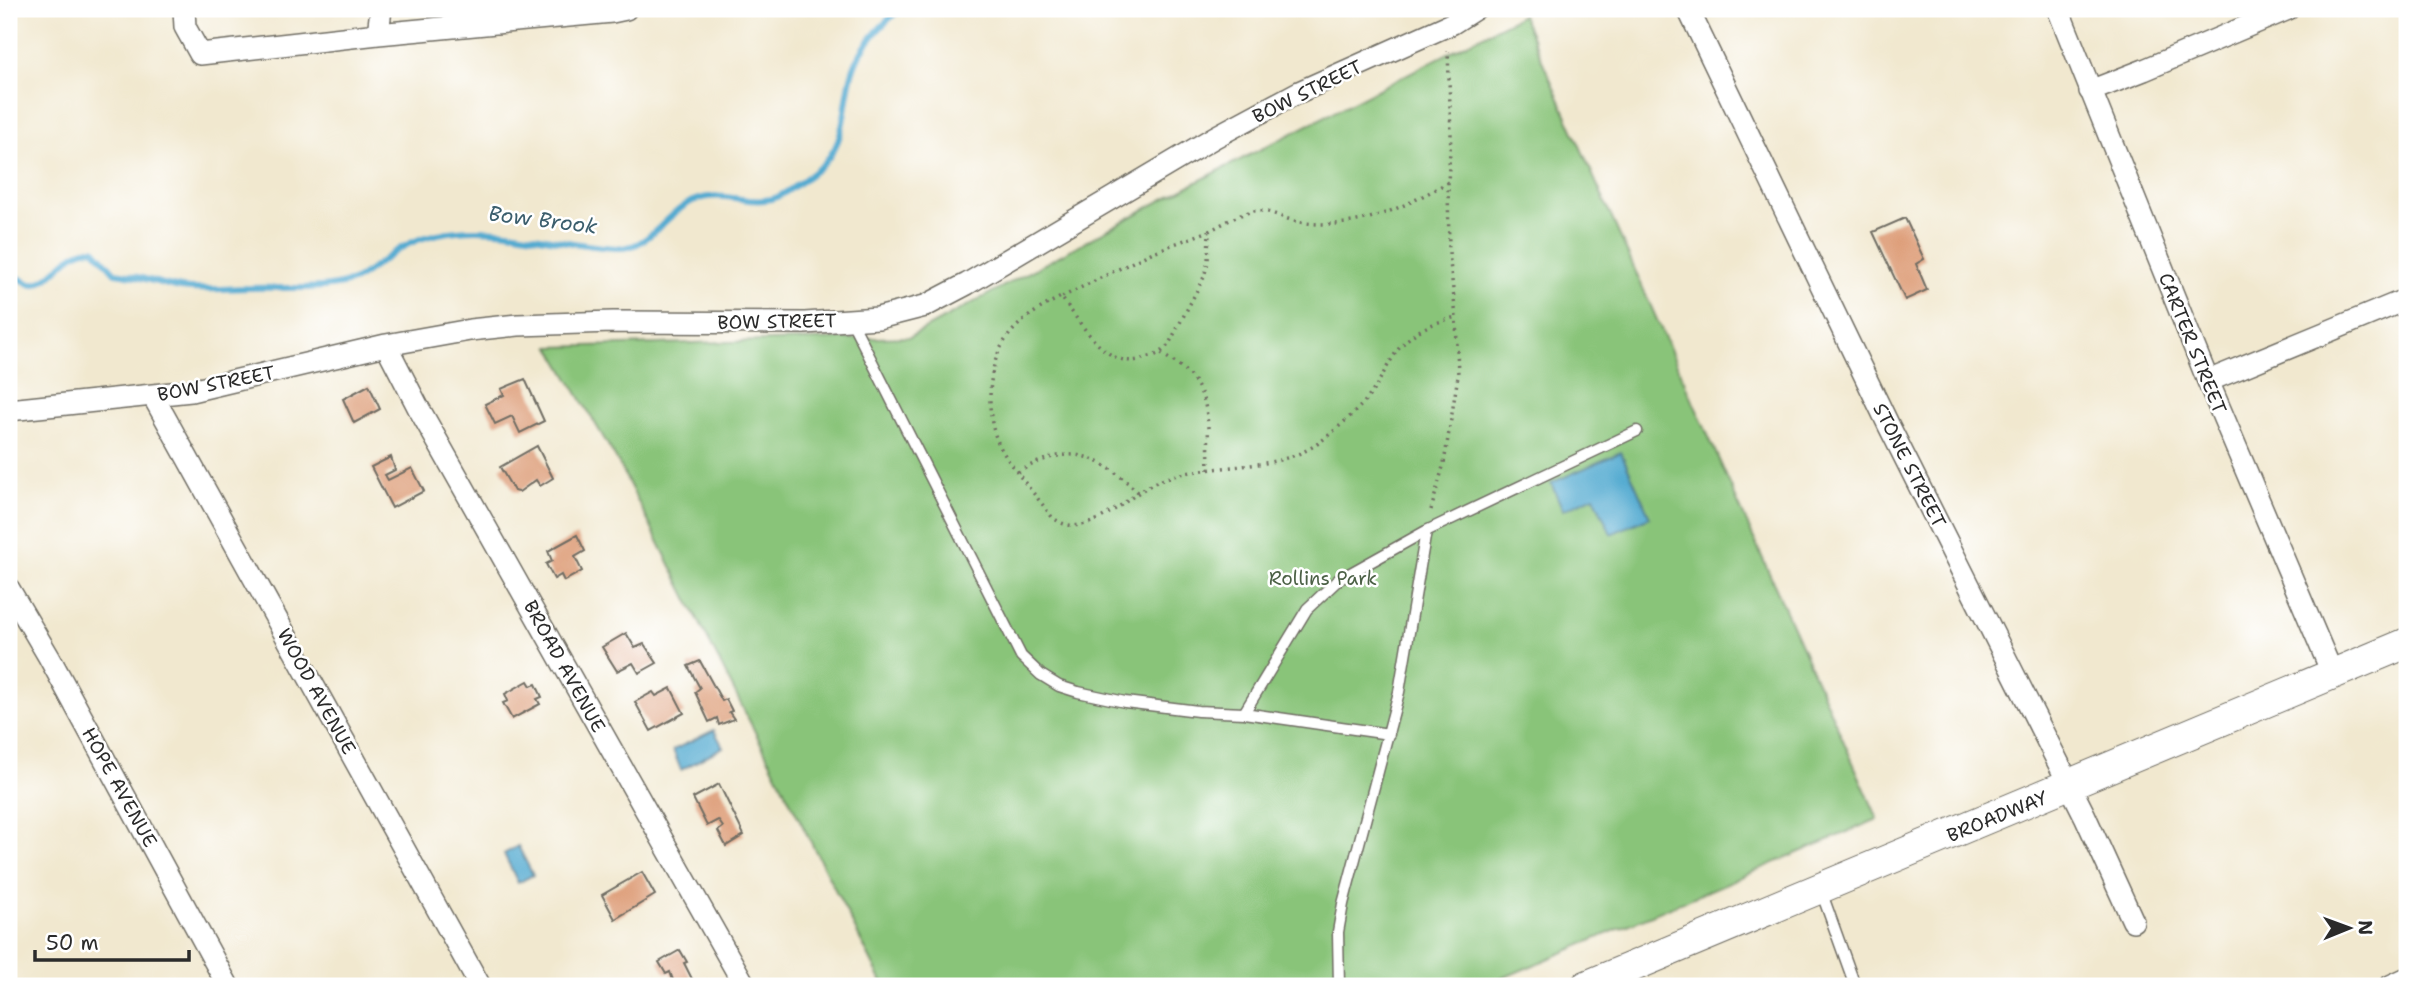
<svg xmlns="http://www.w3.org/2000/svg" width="2416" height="995" viewBox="0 0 2416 995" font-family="'Shantell Sans',sans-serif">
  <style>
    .green { fill: #89c479; stroke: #5a7852; stroke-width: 2 }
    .water { fill: #53aad0; stroke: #3f6a7e; stroke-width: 2 }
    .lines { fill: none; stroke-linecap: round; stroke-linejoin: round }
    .stream { stroke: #53aad0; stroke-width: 6 }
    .building { fill: #dc9972 }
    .lane-casing { stroke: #706d64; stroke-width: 13 }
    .street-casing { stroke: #706d64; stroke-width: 24 }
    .secondary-casing { stroke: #706d64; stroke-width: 32 }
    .path { stroke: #706d64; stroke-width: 3.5; stroke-dasharray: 2 5; stroke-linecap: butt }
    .lane { stroke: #fff; stroke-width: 10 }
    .street { stroke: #fff; stroke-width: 21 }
    .secondary { stroke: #fff; stroke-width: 30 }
    .labels { text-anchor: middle; stroke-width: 5; stroke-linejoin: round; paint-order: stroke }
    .street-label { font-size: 19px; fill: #2b2b2b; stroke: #fff }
    .park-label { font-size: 19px; fill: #4c6146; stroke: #fff }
    .water-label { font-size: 21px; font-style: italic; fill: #3b5e6d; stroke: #fff }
  </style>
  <rect width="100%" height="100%" fill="#fff"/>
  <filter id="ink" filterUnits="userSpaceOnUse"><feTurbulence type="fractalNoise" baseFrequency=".0143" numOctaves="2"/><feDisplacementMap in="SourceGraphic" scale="14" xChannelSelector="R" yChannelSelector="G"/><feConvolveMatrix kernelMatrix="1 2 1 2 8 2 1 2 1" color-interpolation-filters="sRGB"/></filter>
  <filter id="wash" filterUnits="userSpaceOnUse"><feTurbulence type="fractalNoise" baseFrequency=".00686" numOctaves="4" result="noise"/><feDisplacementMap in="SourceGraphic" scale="28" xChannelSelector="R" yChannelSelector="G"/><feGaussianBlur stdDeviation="1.57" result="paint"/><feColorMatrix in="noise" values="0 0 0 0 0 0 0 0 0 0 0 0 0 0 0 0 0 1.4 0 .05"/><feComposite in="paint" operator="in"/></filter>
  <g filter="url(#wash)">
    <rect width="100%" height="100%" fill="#f1e8cf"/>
    <path class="green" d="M1522 15 1878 819 1484 986H884L618 462 550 347 910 337 1162 200Z"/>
    <path class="water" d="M1621 452 1650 517 1611 534 1594 496 1563 510 1551 483Z
      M714 730 723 747 681 770 673 750Z
      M518 846 533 875 518 883 504 854Z"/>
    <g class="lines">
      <path class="stream" d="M9 276 17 277 32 285C59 278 65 249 94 249L115 273C138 275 159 284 181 288 203 291 228 288 250 288 283 287 318 291 350 282 362 278 374 266 385 259 408 241 429 234 457 231 512 225 565 247 619 248 649 249 667 212 693 201 722 189 744 205 771 199 781 198 806 178 815 171 854 143 839 94 859 56 870 37 884 22 901 9"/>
    </g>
    <g id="blocks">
      <path class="building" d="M1905 218 1924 259 1916 264 1927 290 1905 300 1873 232Z
        M525 379 544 421 520 433 512 416 495 424 485 404 504 395 501 389Z
        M369 385 380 409 354 423 343 399Z
        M537 446 553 478 540 486 536 480 519 492 514 491 500 467Z
        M391 457 395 470 385 475 388 480 412 468 424 491 392 508 371 467Z
        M577 535 585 551 575 557 582 571 564 581 561 575 554 579 546 564 552 561 548 551Z
        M626 633 635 648 644 644 657 663 639 673 633 663 617 671 602 647Z
        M700 661 722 701 726 699 732 711 729 712 734 719 719 725 717 718 709 722 695 692 700 688 688 666Z
        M528 681 531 686 536 684 542 697 537 699 540 704 512 719 503 703 508 701 505 694Z
        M671 688 684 713 651 731 635 702 653 692 656 696Z
        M719 784 744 835 726 846 718 831 723 827 718 820 707 826 693 798Z
        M642 872 655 895 615 919 602 895Z
        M680 950 687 962 684 963 694 983 696 982 699 986H663L673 980 670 972 666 974 659 962Z"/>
    </g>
  </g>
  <g filter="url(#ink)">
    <use href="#blocks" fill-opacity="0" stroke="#706d64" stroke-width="2"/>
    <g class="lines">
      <defs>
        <path id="lane" d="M851 320 1021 656 1041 675 1059 686 1078 692 1125 702 1198 711 1244 713 1389 734
          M1244 713 1307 609 1338 580 1426 531
          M1821 891 1853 980
          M1339 986 1338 932 1343 904 1399 692 1426 531 1637 431"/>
        <path id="street" d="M184 9 185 27 200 54 378 34 612 12 626 9
          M1688 9 1889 426 2085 816 2133 921
          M2058 9 2208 381 2333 675
          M378 34 381 9
          M2090 91 2144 70 2288 9
          M386 345 418 407 745 986
          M2208 381 2407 299
          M153 396 480 986
          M9 410 191 391 386 345 470 330 518 325 613 322 805 323 878 318 925 306 967 284 1215 137 1299 92 1453 23 1475 9
          M9 589 49 657 228 986
          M2390 986 2407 978"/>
        <path id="secondary" d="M1586 986 2407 643"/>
      </defs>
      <use href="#lane" class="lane-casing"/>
      <use href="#street" class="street-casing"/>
      <use href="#secondary" class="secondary-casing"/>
      <path class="path" d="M1448 182C1410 204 1367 226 1322 224 1313 224 1304 223 1295 221 1281 218 1268 209 1254 211 1238 214 1223 224 1209 231L1208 262 1204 277 1169 344C1161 354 1157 355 1146 358 1139 360 1131 362 1124 360 1099 356 1076 316 1061 297 1014 321 990 344 990 400 990 419 993 435 1003 452 1017 475 1036 495 1052 517 1087 546 1128 493 1159 481 1208 461 1268 474 1314 446 1327 438 1356 412 1366 400 1381 383 1391 353 1408 339 1423 326 1438 322 1456 317
        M1062 297 1153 252 1209 231
        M1161 354C1215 384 1207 416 1209 470
        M1018 472C1071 442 1096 453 1138 492
        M1431 510 1444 463 1458 376 1456 317 1449 253 1448 182 1451 135 1448 51"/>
      <use href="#lane" class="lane"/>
      <use href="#street" class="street"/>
      <use href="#secondary" class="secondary"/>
    </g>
  </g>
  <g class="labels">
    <g class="street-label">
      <text transform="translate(1307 91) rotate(-26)" y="7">BOW STREET</text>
      <text transform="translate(777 321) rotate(-1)" y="7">BOW STREET</text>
      <text transform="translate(2193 343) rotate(68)" y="7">CARTER STREET</text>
      <text transform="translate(216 383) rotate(-11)" y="7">BOW STREET</text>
      <text transform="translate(1910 465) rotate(63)" y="7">STONE STREET</text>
      <text transform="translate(565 666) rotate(61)" y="7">BROAD AVENUE</text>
      <text transform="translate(317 691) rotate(61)" y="7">WOOD AVENUE</text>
      <text transform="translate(120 787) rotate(61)" y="7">HOPE AVENUE</text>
      <text transform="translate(1997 816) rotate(-22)" y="7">BROADWAY</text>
    </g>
    <g class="park-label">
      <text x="1323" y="585">Rollins Park</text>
    </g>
    <g class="water-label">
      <text transform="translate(543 220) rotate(7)" y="7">Bow Brook</text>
    </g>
  </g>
  <rect width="2416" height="995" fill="none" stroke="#fff" stroke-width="35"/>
  <g transform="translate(2349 928) rotate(89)" stroke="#ffffff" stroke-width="5" paint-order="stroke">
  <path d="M0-5L12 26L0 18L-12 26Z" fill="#2b2b2b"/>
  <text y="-10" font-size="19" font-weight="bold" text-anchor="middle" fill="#2b2b2b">N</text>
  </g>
  <path d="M35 950v10h154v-10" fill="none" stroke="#2b2b2b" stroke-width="3.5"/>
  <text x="46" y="950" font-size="21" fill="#2b2b2b" stroke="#ffffff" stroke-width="5" paint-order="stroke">50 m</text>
</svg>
